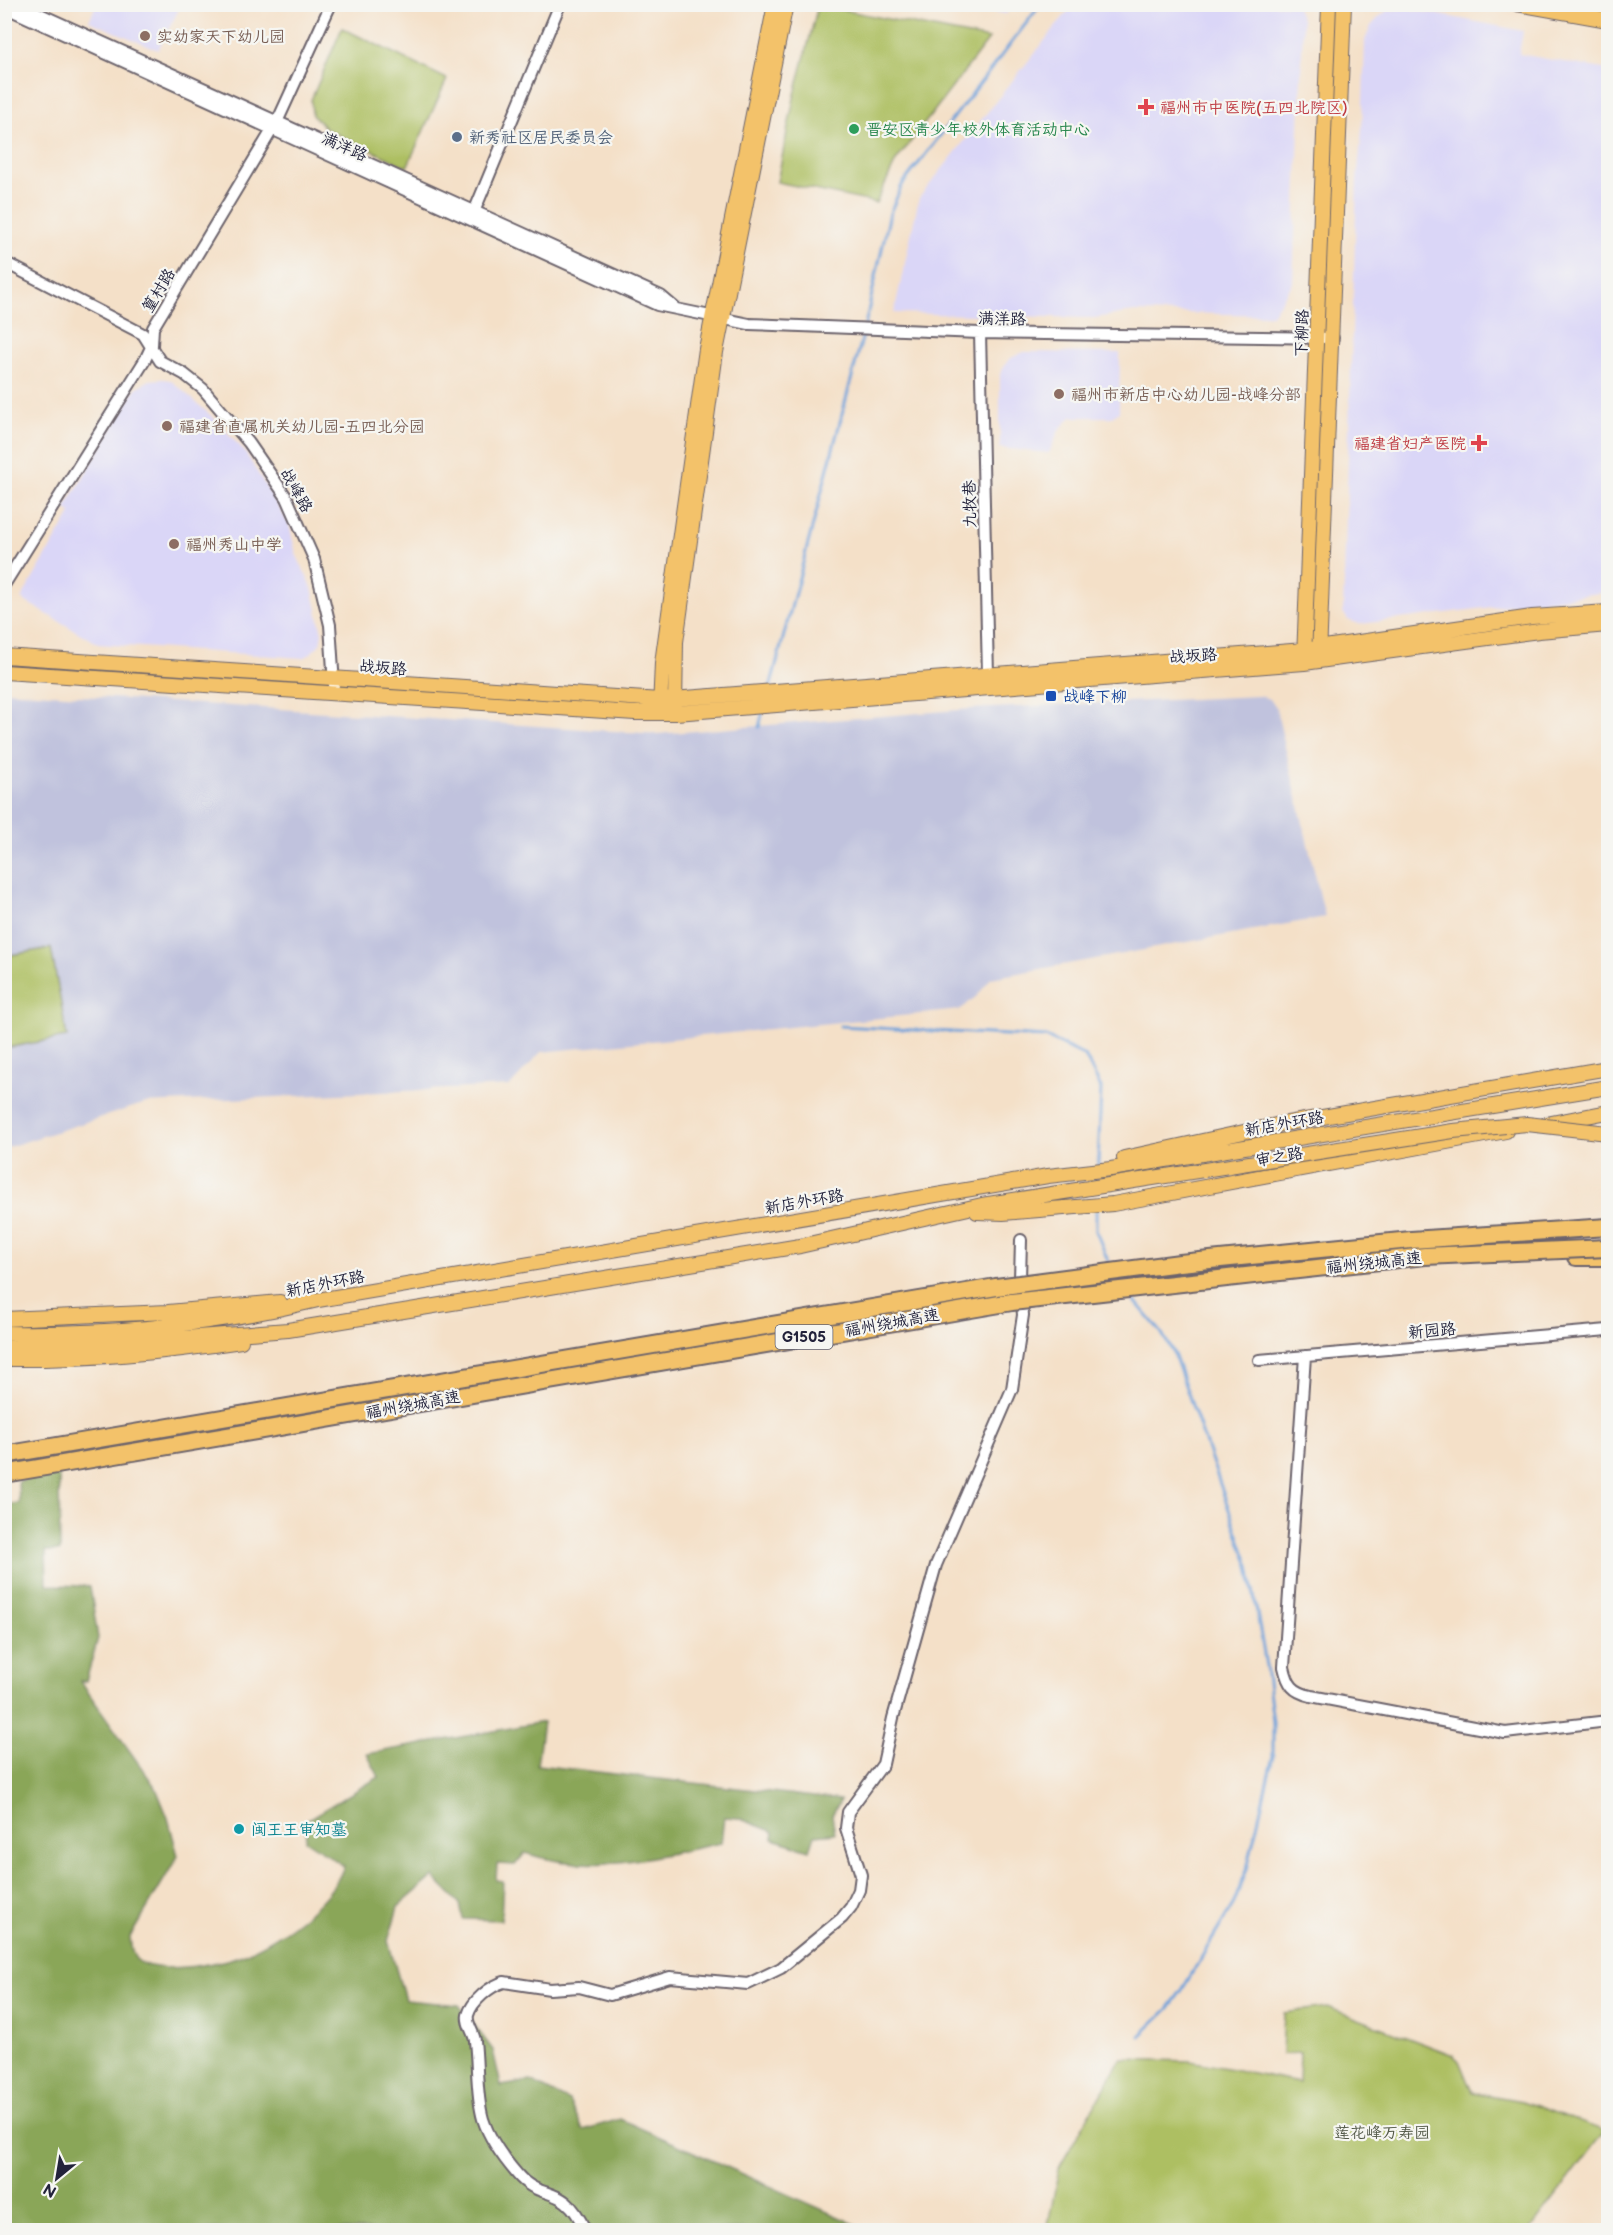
<svg xmlns="http://www.w3.org/2000/svg" width="1613" height="2235" viewBox="0 0 1613 2235" font-family="'Balsamiq Sans','LXGW WenKai TC',sans-serif">
  <style>
    .built { fill: #dad6f7 }
    .industrial { fill: #c0c2dd }
    .green { fill: #adbf62; stroke: #68704e; stroke-width: 1.5 }
    .forest { fill: #8aa658; stroke: #56644a; stroke-width: 1.5 }
    .lines { fill: none; stroke-linecap: round; stroke-linejoin: round }
    .stream { stroke: #6ea0d9; stroke-width: 3 }
    .minor-casing { stroke: #6c646c; stroke-width: 14 }
    .major-casing { stroke: #6c646c; stroke-width: 16 }
    .highway-casing { stroke: #6c646c; stroke-width: 20 }
    .minor { stroke: #fff; stroke-width: 10 }
    .major { stroke: #f3c26a; stroke-width: 14 }
    .highway { stroke: #f3c26a; stroke-width: 16 }
    .major-bridge-casing { stroke: #6c646c; stroke-width: 16; stroke-linecap: butt }
    .highway-bridge-casing { stroke: #6c646c; stroke-width: 20; stroke-linecap: butt }
    .major-bridge { stroke: #f3c26a; stroke-width: 14 }
    .highway-bridge { stroke: #f3c26a; stroke-width: 16 }
    .education-dot { fill: #8d6e63; stroke: #f6f6f2; stroke-width: 2 }
    .health-dot { fill: #e0444e; stroke: #f6f6f2; stroke-width: 2 }
    .leisure-dot { fill: #2e9e5b; stroke: #f6f6f2; stroke-width: 2 }
    .service-dot { fill: #5c6f8a; stroke: #f6f6f2; stroke-width: 2 }
    .transit-dot { fill: #1a4fb4; stroke: #f6f6f2; stroke-width: 2 }
    .culture-dot { fill: #0f9aa8; stroke: #f6f6f2; stroke-width: 2 }
    .labels { text-anchor: middle; stroke-width: 4.5; stroke-linejoin: round; paint-order: stroke }
    .shield { fill: #f6f6f2; stroke: #626272; stroke-width: 1.5 }
    .shield-label { font-size: 15px; font-weight: bold; fill: #22223b }
    .education-label { font-size: 16px; fill: #785e54; stroke: #f6f6f2; text-anchor: start }
    .health-label { font-size: 16px; fill: #be3a42; stroke: #f6f6f2; text-anchor: start }
    .leisure-label { font-size: 16px; fill: #27864d; stroke: #f6f6f2; text-anchor: start }
    .service-label { font-size: 16px; fill: #4e5e75; stroke: #f6f6f2; text-anchor: start }
    .street-label { font-size: 16px; fill: #22223b; stroke: #f6f6f2 }
    .transit-label { font-size: 16px; fill: #164399; stroke: #f6f6f2; text-anchor: start }
    .culture-label { font-size: 16px; fill: #0d838f; stroke: #f6f6f2; text-anchor: start }
    .park-label { font-size: 16px; fill: #535949; stroke: #f6f6f2 }
  </style>
  <rect width="100%" height="100%" fill="#f6f6f2"/>
  <filter id="ink" filterUnits="userSpaceOnUse"><feTurbulence type="fractalNoise" baseFrequency=".0167" numOctaves="2"/><feDisplacementMap in="SourceGraphic" scale="12" xChannelSelector="R" yChannelSelector="G"/><feConvolveMatrix kernelMatrix="1 2 1 2 8 2 1 2 1" color-interpolation-filters="sRGB"/></filter>
  <filter id="wash" filterUnits="userSpaceOnUse"><feTurbulence type="fractalNoise" baseFrequency=".008" numOctaves="4" result="noise"/><feDisplacementMap in="SourceGraphic" scale="24" xChannelSelector="R" yChannelSelector="G"/><feGaussianBlur stdDeviation="1.35" result="paint"/><feColorMatrix in="noise" values="0 0 0 0 0 0 0 0 0 0 0 0 0 0 0 0 0 1.4 0 .05"/><feComposite in="paint" operator="in"/></filter>
  <g filter="url(#wash)">
    <rect width="100%" height="100%" fill="#f4e0c8"/>
    <path class="built" d="M953 4H1014V5L1006 14Z
      M96 5V4L181 5 158 50 89 21Z
      M1073 5H1296L1303 22 1293 283 1272 315 1134 312 1094 318 894 313 919 198Z
      M1405 8 1523 31 1519 54 1608 70V592L1360 624 1348 620 1343 612 1357 181 1362 129 1365 40 1371 26 1379 17 1387 11Z
      M1024 352 1120 353 1119 412 1112 417H1071L1059 430 1049 453 1000 448V374L1009 359Z
      M163 379 170 380 181 389 216 420 245 452 289 524 296 554 312 588 322 633 320 644 309 655 303 658 98 644 21 599 71 513 65 508 136 388 150 380Z"/>
    <path class="industrial" d="M5 691 658 734 971 709 1259 696 1270 699 1276 708 1325 917 991 978 978 995 960 1010 541 1052 510 1086 146 1103 5 1148Z"/>
    <path class="green" d="M818 5 989 39 896 161 876 203 777 182 794 98Z
      M342 28 447 79 407 167 328 130 312 115 311 100Z
      M51 948 67 1037 5 1048V956Z
      M1327 2007 1453 2055 1459 2061 1472 2092 1522 2101 1605 2131 1530 2230H1047L1059 2168 1121 2059 1190 2061 1299 2082 1300 2053 1282 2054 1284 2013Z"/>
    <path class="forest" d="M59 1475 60 1551H46L47 1585 90 1586 98 1638 86 1681H80L156 1788 168 1818 178 1856 130 1937C131 1945 131 1953 136 1959 154 1977 227 1963 247 1953 282 1936 331 1903 344 1866L305 1840 308 1819 379 1777 367 1754 543 1722 537 1765 841 1800 832 1815 835 1833 815 1835 810 1850 773 1839 774 1832 738 1818 724 1817 721 1843C654 1856 593 1876 525 1853L515 1865 497 1864 496 1880 503 1881 501 1920 463 1919 460 1904 433 1877 398 1907 388 1941 405 2000 459 2005 493 2050 501 2086 531 2081 569 2101 583 2130 620 2119 868 2230H5L4 1505 19 1503 18 1481Z"/>
    <g class="lines">
      <path class="stream" d="M865 325 890 213 902 185 1041 4
        M770 688 864 331
        M759 727 763 711
        M840 1026 1046 1037 1085 1056 1101 1088 1098 1167
        M1096 1210V1231L1110 1266
        M1129 1294 1161 1332 1174 1354 1249 1566 1266 1666 1273 1722V1756L1247 1869 1234 1903 1182 1990 1168 2009 1140 2036"/>
    </g>
  </g>
  <g filter="url(#ink)">
    <g class="lines">
      <defs>
        <path id="minor" d="M18 4 661 296 674 307
          M4 7 657 305 749 324 980 333 1333 338
          M474 212 560 4
          M4 262 143 334 160 361 184 374 203 389 249 443 287 498 314 559 330 625 334 685
          M980 333 988 675
          M4 585 145 360 152 345 153 328 278 120 331 4
          M1305 1356 1284 1667C1288 1685 1293 1692 1311 1696L1505 1733 1608 1721
          M1259 1360 1608 1330
          M585 2230C564 2181 541 2203 517 2174 505 2160 489 2138 483 2119 476 2095 478 2067 475 2041 474 2032 466 2024 468 2015 472 2001 490 1986 504 1982L550 1989 579 1987 610 1995 670 1977 748 1984 781 1968 842 1918 851 1907 859 1890 861 1875 846 1828 848 1812 883 1764 893 1718 936 1565 1012 1389 1023 1315 1020 1279 1021 1240"/>
        <path id="major" d="M1517 4 1608 20
          M4 656 660 700 1304 650 1532 617 1608 612
          M1319 657 1344 4
          M1304 659 1329 4
          M4 672 635 713H676L1304 663 1539 631 1608 625
          M675 708 676 642 716 352 786 4
          M660 709 662 663 706 349 775 4
          M1546 1124 1608 1112
          M1124 1158 1276 1125 1608 1068
          M977 1212 1003 1213 1113 1204 1506 1131
          M4 1319 168 1312 280 1302
          M4 1333C109 1335 216 1325 318 1300L1048 1176 1111 1169 1608 1087
          M4 1347 79 1346 288 1330 800 1246 982 1205 1083 1189
          M4 1359C84 1360 162 1353 241 1341"/>
        <path id="highway" d="M1576 1257H1608"/>
      </defs>
      <use href="#minor" class="minor-casing"/>
      <use href="#major" class="major-casing"/>
      <use href="#highway" class="highway-casing"/>
      <use href="#minor" class="minor"/>
      <use href="#major" class="major"/>
      <use href="#highway" class="highway"/>
      <defs>
        <path id="major-bridge" d="M1083 1189 1453 1131 1527 1124 1608 1133"/>
        <path id="highway-bridge" d="M4 1455 996 1287 1180 1263 1411 1240 1608 1227
          M4 1474 1012 1302 1425 1256 1608 1248"/>
      </defs>
      <use href="#major-bridge" class="major-bridge-casing"/>
      <use href="#highway-bridge" class="highway-bridge-casing"/>
      <use href="#major-bridge" class="major-bridge"/>
      <use href="#highway-bridge" class="highway-bridge"/>
    </g>
  </g>
  <g class="education-dot">
    <circle cx="145" cy="36" r="6"/>
    <circle cx="1059" cy="394" r="6"/>
    <circle cx="167" cy="426" r="6"/>
    <circle cx="174" cy="544" r="6"/>
  </g>
  <g class="health-dot">
    <path d="M1143 98h6v6h6v6h-6v6h-6v-6h-6v-6h6z"/>
    <path d="M1476 434h6v6h6v6h-6v6h-6v-6h-6v-6h6z"/>
  </g>
  <circle class="leisure-dot" cx="854" cy="129" r="6"/>
  <circle class="service-dot" cx="457" cy="137" r="6"/>
  <rect class="transit-dot" x="1045" y="690" width="12" height="12" rx="3"/>
  <circle class="culture-dot" cx="239" cy="1829" r="6"/>
  <g class="labels">
    <rect class="shield" x="775.5" y="1325" width="57" height="24" rx="4.5"/>
    <g class="shield-label">
      <text x="804" y="1342">G1505</text>
    </g>
    <g class="education-label">
      <text x="157" y="42">实幼家天下幼儿园</text>
      <text x="1071" y="400">福州市新店中心幼儿园-战峰分部</text>
      <text x="179" y="432">福建省直属机关幼儿园-五四北分园</text>
      <text x="186" y="550">福州秀山中学</text>
    </g>
    <g class="health-label">
      <text x="1160" y="113">福州市中医院(五四北院区)</text>
      <text x="1466" y="449" text-anchor="end">福建省妇产医院</text>
    </g>
    <g class="leisure-label">
      <text x="866" y="135">晋安区青少年校外体育活动中心</text>
    </g>
    <g class="service-label">
      <text x="469" y="143">新秀社区居民委员会</text>
    </g>
    <g class="street-label">
      <text transform="translate(345 146) rotate(24)" y="6">满洋路</text>
      <text transform="translate(158 290) rotate(-59)" y="6">篁村路</text>
      <text transform="translate(1002 318) rotate(1)" y="6">满洋路</text>
      <text transform="translate(1301 333) rotate(-88)" y="6">下柳路</text>
      <text transform="translate(297 490) rotate(60)" y="6">战峰路</text>
      <text transform="translate(969 504) rotate(-91)" y="6">九牧巷</text>
      <text transform="translate(1193 655) rotate(-4)" y="6">战坂路</text>
      <text transform="translate(383 667) rotate(4)" y="6">战坂路</text>
      <text transform="translate(1284 1123) rotate(-10)" y="6">新店外环路</text>
      <text transform="translate(1279 1156) rotate(-10)" y="6">审之路</text>
      <text transform="translate(804 1201) rotate(-10)" y="6">新店外环路</text>
      <text transform="translate(1374 1262) rotate(-6)" y="6">福州绕城高速</text>
      <text transform="translate(325 1283) rotate(-11)" y="6">新店外环路</text>
      <text transform="translate(892 1322) rotate(-10)" y="6">福州绕城高速</text>
      <text transform="translate(1432 1330) rotate(-5)" y="6">新园路</text>
      <text transform="translate(413 1404) rotate(-10)" y="6">福州绕城高速</text>
    </g>
    <g class="transit-label">
      <text x="1063" y="702">战峰下柳</text>
    </g>
    <g class="culture-label">
      <text x="251" y="1835">闽王王审知墓</text>
    </g>
    <g class="park-label">
      <text x="1382" y="2138">莲花峰万寿园</text>
    </g>
  </g>
  <rect width="1613" height="2235" fill="none" stroke="#f6f6f2" stroke-width="24"/>
  <g transform="translate(57 2178) rotate(210)" stroke="#f6f6f2" stroke-width="4.5" paint-order="stroke">
  <path d="M0-4.5L10 22L0 15L-10 22Z" fill="#22223b"/>
  <text y="-9" font-size="16" font-weight="bold" text-anchor="middle" fill="#22223b">N</text>
  </g>
</svg>
